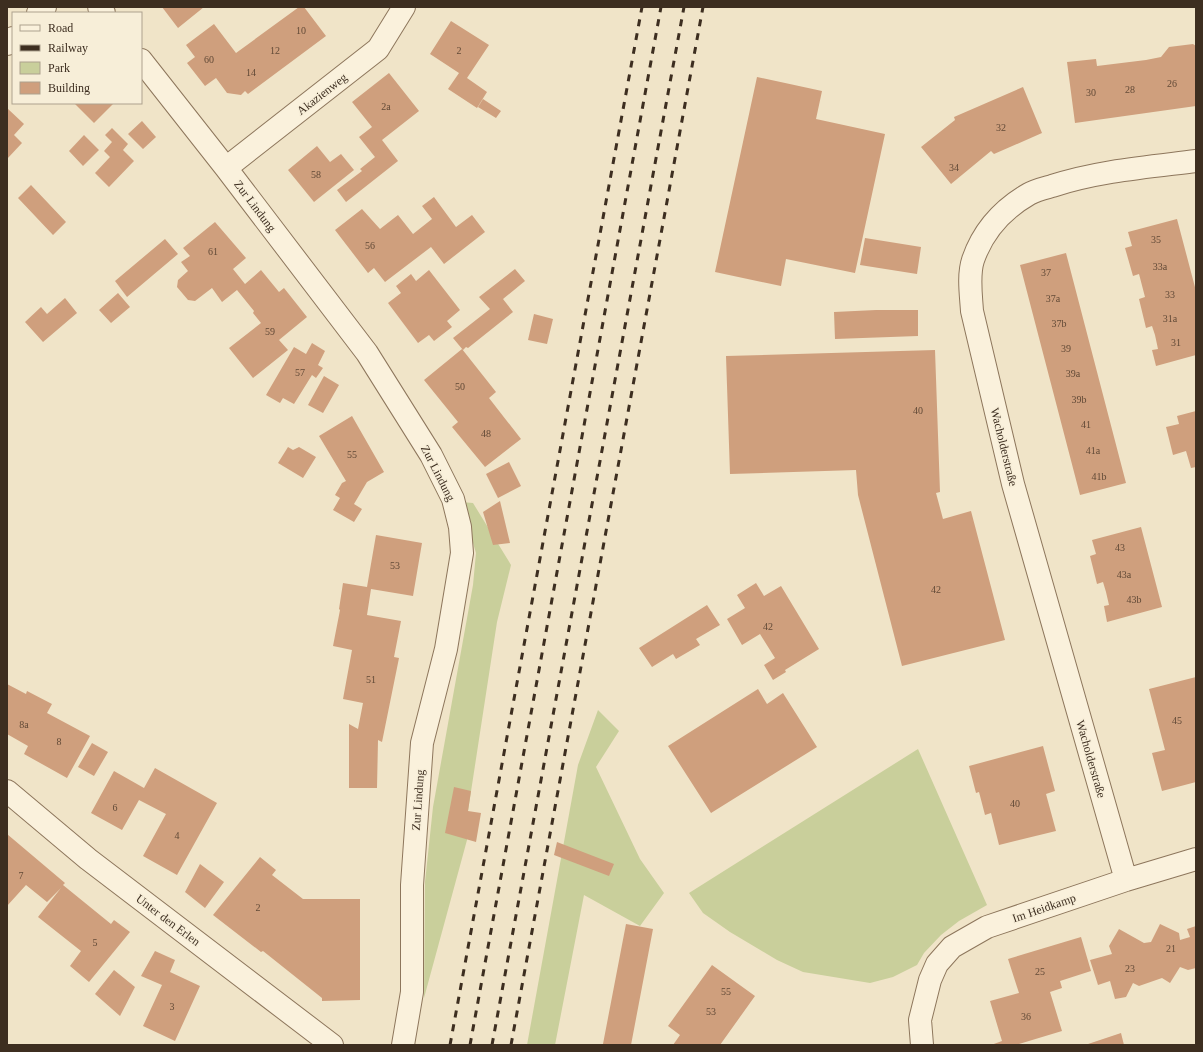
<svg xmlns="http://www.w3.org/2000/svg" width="1203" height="1052" viewBox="0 0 1203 1052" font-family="Georgia,serif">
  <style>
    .green { fill: #c9cf9b }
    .building { fill: #cf9f7d }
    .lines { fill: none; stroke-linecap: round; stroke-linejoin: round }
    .minor-casing { stroke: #8d765c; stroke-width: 24 }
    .minor { stroke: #faf1dc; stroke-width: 22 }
    .rail { stroke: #3d2e20; stroke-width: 3; stroke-dasharray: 7 7; stroke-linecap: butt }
    .labels { text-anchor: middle; stroke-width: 3; stroke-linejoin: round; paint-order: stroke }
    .number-label { font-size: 10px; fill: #624a37 }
    .street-label { font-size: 12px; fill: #3d2e20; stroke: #f7eed8 }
  </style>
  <rect width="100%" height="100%" fill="#f0e4c8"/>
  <path class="green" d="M461 502 473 503 511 565 497 622 468 811 467 840 424 998 425 882 433 807 473 585 476 553Z
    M598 710 619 731 596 767 640 859 664 893 640 926 584 895 555 1045H527L578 765Z
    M918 749 987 905 959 921 941 935 924 953 917 965 893 977 870 983 803 972 777 960 730 932 703 913 689 893Z"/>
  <path class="building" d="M162 7H204L178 28Z
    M299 7H304L326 36 248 94 245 91 241 95 227 93 216 78 205 86 187 63 195 57 186 45 214 24 236 53Z
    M451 21 489 45 467 78 487 92 477 108 448 89 459 73 430 54Z
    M1193 44 1196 46V106L1075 123 1067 62 1096 59 1097 66 1146 60 1161 57 1169 47Z
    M389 73 419 111 382 140 398 161 346 202 337 190 362 171 360 169 375 157 359 137 372 127 352 102Z
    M757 77 822 91 816 119 885 134 855 273 786 259 781 286 715 272Z
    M1023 87 1042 133 994 154 991 151 951 184 921 147 955 120 954 117Z
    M483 99 501 111 496 118 478 107Z
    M74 103H114L94 123Z
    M7 108 24 124 14 135 22 143 7 159Z
    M142 121 156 137 143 149 128 134Z
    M112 128 128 144 123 150 134 161 109 187 95 173 110 157 104 151 112 142 105 135Z
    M84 135 99 150 83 166 69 151Z
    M317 146 330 162 341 154 354 170 314 202 288 170Z
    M31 185 66 222 53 235 18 198Z
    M434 197 456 227 472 215 485 232 444 264 431 247 385 282 374 268 368 273 335 230 362 209 380 229 398 215 413 234 432 219 422 206Z
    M1177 219 1196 291V355L1156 366 1152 350 1158 349 1155 335 1152 326 1146 328 1139 299 1145 297 1139 274 1133 276 1125 248 1132 246 1128 232Z
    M215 222 246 258 233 269 245 284 261 270 279 292 284 288 307 317 279 340 288 350 253 378 229 348 261 323 253 313 254 311 237 290 222 302 212 288 195 301 188 300 177 287 178 280 188 271 181 262 190 256 183 248Z
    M865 238 921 247 917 274 860 265Z
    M165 239 178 254 127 297 115 281Z
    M1066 253 1126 483 1080 495 1020 265Z
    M515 269 525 281 503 299 513 312 468 348 466 347 463 350 453 338 490 309 479 297Z
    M429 270 460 310 447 321 452 327 434 341 429 335 418 343 388 303 401 293 396 286 411 274 416 281Z
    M118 293 130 307 111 323 99 310Z
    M65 298 77 313 43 342 25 322 41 307 47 314Z
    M876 310H918V336L835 339 834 312Z
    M534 314 553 319 547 344 528 340Z
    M312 343 325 351 318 365 323 368 316 378 312 375 294 404 283 398 280 403 266 395 294 347 306 354Z
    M462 349 496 392 489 398 521 439 485 467 452 427 458 422 424 380Z
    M935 350 940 492 936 493 943 519 971 511 1005 640 902 666 858 495 856 470 730 474 726 356Z
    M324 376 339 385 323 413 308 405Z
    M1196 411V467L1191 468 1186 451 1173 455 1166 427 1179 424 1177 416Z
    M352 416 384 472 367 482 354 504 362 509 354 522 333 510 340 498 335 495 342 483 346 481 319 436Z
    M288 447 293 450 299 447 316 457 303 478 278 463Z
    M509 462 521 486 498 498 486 474Z
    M500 501 510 543 493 545 483 512Z
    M1141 527 1162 607 1107 622 1104 606 1109 605 1106 592 1103 582 1097 584 1090 556 1096 554 1092 540Z
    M376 535 422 543 413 596 371 589 367 615 401 621 394 657 399 658 382 742 378 740 377 788H349V724L358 729 363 703 343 699 352 650 333 646 340 610 339 609 343 583 367 587Z
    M756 583 764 596 781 586 819 649 785 670 786 672 773 680 764 665 775 658 760 634 742 645 727 619 745 608 737 595Z
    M707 605 720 625 696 639 700 645 676 659 673 654 652 667 639 648Z
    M1196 677V782L1162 791 1152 753 1165 750 1149 689Z
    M7 684 26 694 27 691 52 704 47 713 90 736 67 778 24 754 28 746 7 734Z
    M758 689 767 704 783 693 817 747 711 813 668 746Z
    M92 743 108 752 94 776 78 767Z
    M1043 746 1055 791 1046 794 1056 831 999 845 991 813 985 815 979 792 976 793 969 766Z
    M155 768 217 803 177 875 143 856 166 814 139 800 122 830 91 813 114 771 144 788Z
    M454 787 471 791 468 811 481 813 476 842 445 833Z
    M7 834 65 883 63 885 111 924 114 920 130 932 89 982 70 966 81 951 38 917 61 888 47 902 26 885 7 906Z
    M557 842 614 864 609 876 554 855Z
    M260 857 276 870 272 875 303 899H360V1000L322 1001V998L263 951 261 952 213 915Z
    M200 864 224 882 205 908 185 892Z
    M626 924 653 929 631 1045H608L603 1044Z
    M1160 924 1179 933 1180 940 1190 937 1187 929 1196 926V968L1188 970 1180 967 1170 983 1162 978 1139 986 1133 983 1126 997 1115 999 1110 981 1098 985 1090 960 1112 954 1109 946 1119 929 1144 943 1151 942Z
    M1081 937 1091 971 1060 981 1062 988 1050 992 1062 1031 1019 1044V1045H991L1002 1041 990 1001 1019 993 1008 959Z
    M155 951 175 960 170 972 200 986 175 1041 143 1026 162 985 141 976Z
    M712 965 755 996 720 1045H673L680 1035 668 1026Z
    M114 970 135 987 120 1016 95 994Z
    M1121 1033 1124 1045H1085Z"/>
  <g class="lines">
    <defs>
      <path id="minor" d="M99 7 104 13
        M38 13 45 7
        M7 44 13 38
        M141 60 226 168 367 353 431 455 453 499 460 527 462 553 446 649 422 743 412 885V992L403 1045
        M226 168 378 49 404 7
        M7 791 88 859 332 1045
        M1126 880 1013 484 972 311C971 295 968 275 973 260 983 231 1003 209 1029 194 1036 190 1045 188 1052 186 1098 171 1148 167 1196 161
        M922 1045 920 1020 930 980 937 964 952 947 987 927 1126 880 1196 859"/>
    </defs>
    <use href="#minor" class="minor-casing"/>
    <use href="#minor" class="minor"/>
    <path class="rail" d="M450 1045 642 7
      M470 1045 661 7
      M492 1045 684 7
      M511 1045 703 7"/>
  </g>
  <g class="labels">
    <g class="number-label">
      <text x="301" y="34">10</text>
      <text x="275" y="54">12</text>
      <text x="459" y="54">2</text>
      <text x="209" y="63">60</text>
      <text x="251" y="76">14</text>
      <text x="1172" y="87">26</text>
      <text x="1130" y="93">28</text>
      <text x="1091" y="96">30</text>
      <text x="386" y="110">2a</text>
      <text x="1001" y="131">32</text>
      <text x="954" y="171">34</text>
      <text x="316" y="178">58</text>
      <text x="1156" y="243">35</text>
      <text x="370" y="249">56</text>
      <text x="213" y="255">61</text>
      <text x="1160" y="270">33a</text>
      <text x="1046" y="276">37</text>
      <text x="1170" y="298">33</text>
      <text x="1053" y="302">37a</text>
      <text x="1170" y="322">31a</text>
      <text x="1059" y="327">37b</text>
      <text x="270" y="335">59</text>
      <text x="1176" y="346">31</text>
      <text x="1066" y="352">39</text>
      <text x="300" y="376">57</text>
      <text x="1073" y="377">39a</text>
      <text x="460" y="390">50</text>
      <text x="1079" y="403">39b</text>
      <text x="918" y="414">40</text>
      <text x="1086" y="428">41</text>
      <text x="486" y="437">48</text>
      <text x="1093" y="454">41a</text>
      <text x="352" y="458">55</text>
      <text x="1099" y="480">41b</text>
      <text x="1120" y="551">43</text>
      <text x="395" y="569">53</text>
      <text x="1124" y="578">43a</text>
      <text x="936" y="593">42</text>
      <text x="1134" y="603">43b</text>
      <text x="768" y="630">42</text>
      <text x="371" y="683">51</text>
      <text x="1177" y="724">45</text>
      <text x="24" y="728">8a</text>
      <text x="59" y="745">8</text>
      <text x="1015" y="807">40</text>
      <text x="115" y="811">6</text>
      <text x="177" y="839">4</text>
      <text x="21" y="879">7</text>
      <text x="258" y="911">2</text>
      <text x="95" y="946">5</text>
      <text x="1171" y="952">21</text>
      <text x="1130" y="972">23</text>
      <text x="1040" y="975">25</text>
      <text x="726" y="995">55</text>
      <text x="172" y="1010">3</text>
      <text x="711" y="1015">53</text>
      <text x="1026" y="1020">36</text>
    </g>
    <g class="street-label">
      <text transform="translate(322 94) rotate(-38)" y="4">Akazienweg</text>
      <text transform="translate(255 206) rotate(53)" y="4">Zur Lindung</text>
      <text transform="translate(1004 447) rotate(76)" y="4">Wacholderstraße</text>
      <text transform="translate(438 473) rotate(63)" y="4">Zur Lindung</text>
      <text transform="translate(1091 759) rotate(74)" y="4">Wacholderstraße</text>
      <text transform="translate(418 800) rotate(-86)" y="4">Zur Lindung</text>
      <text transform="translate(1044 908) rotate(-19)" y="4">Im Heidkamp</text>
      <text transform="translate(168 920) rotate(37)" y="4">Unter den Erlen</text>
    </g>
  </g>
  <rect width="1203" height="1052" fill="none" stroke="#3d2e20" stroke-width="16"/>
  <rect x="12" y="12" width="130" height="92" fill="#f7eed8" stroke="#ada18e"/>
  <rect x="20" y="25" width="20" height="6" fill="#faf1dc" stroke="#ada18e"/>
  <text x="48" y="32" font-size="12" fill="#3d2e20">Road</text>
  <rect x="20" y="45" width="20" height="6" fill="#3d2e20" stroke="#ada18e"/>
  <text x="48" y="52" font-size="12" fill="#3d2e20">Railway</text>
  <rect x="20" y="62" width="20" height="12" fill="#c9cf9b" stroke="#ada18e"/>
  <text x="48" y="72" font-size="12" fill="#3d2e20">Park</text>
  <rect x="20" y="82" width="20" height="12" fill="#cf9f7d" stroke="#ada18e"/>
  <text x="48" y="92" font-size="12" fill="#3d2e20">Building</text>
</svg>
